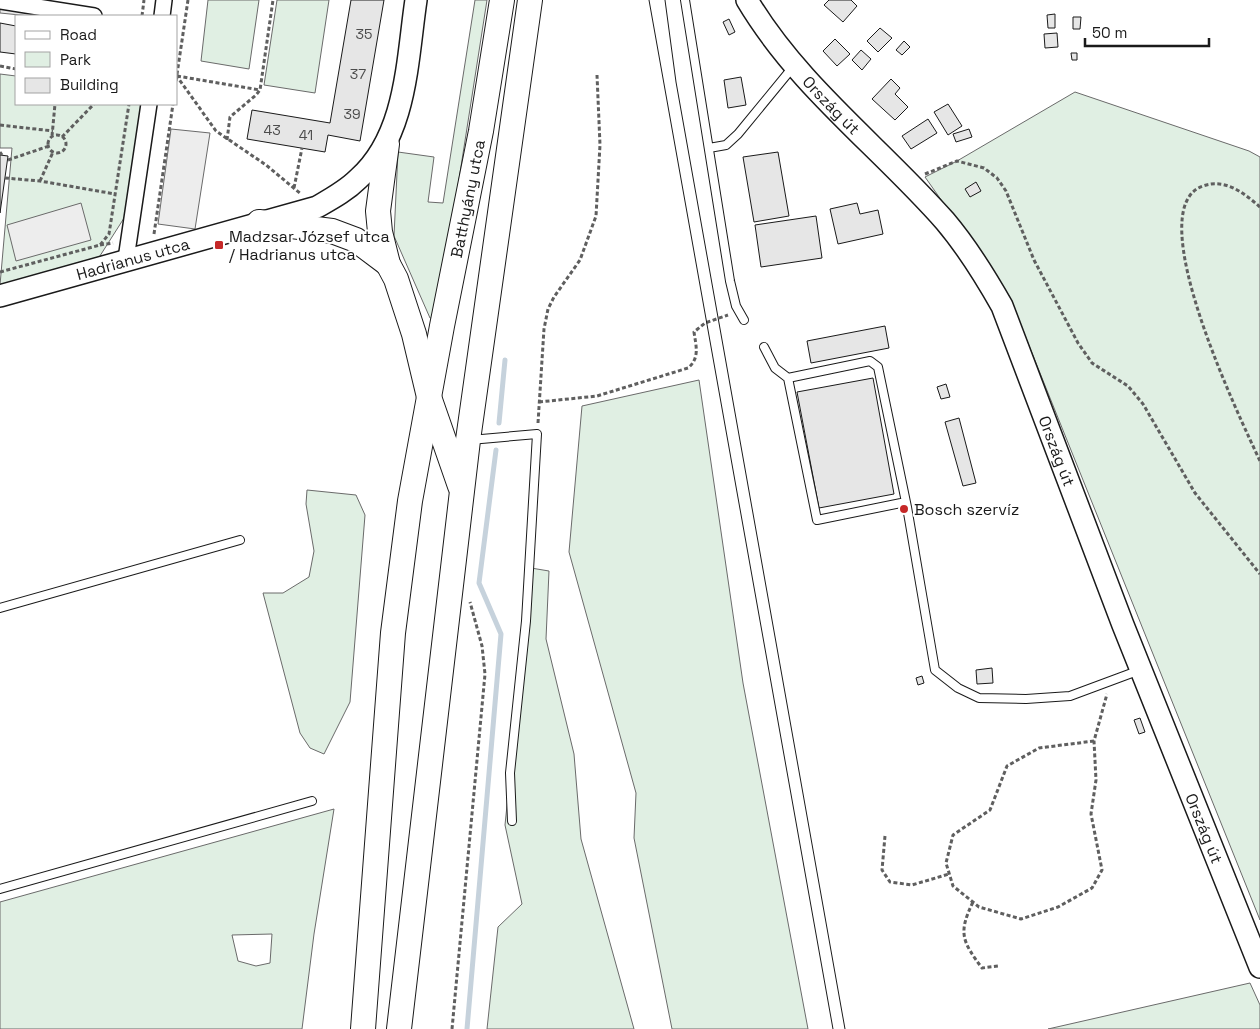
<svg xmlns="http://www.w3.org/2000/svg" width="1260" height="1029" viewBox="0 0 1260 1029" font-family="'Space Grotesk',sans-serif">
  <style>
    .green { fill: #e0efe3; stroke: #6a6a6a; fill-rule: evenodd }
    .parking { fill: #ededed; stroke: #6a6a6a }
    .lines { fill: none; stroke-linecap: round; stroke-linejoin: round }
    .stream { stroke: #c6d2dc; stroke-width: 5 }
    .building { fill: #e6e6e6; stroke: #1a1a1a }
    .lane-casing { stroke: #1a1a1a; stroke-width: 10 }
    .street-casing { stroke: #1a1a1a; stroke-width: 18 }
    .secondary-casing { stroke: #1a1a1a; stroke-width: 24 }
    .primary-casing { stroke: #1a1a1a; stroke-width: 26 }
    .path { stroke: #5f5f5f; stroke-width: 3; stroke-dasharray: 4 2.5; stroke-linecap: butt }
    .lane { stroke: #fff; stroke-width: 8 }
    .street { stroke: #fff; stroke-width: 15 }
    .secondary { stroke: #fff; stroke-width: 21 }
    .primary { stroke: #fff; stroke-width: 24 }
    .tram { stroke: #1a1a1a; stroke-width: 1 }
    .poi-dot { fill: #c62828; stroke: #fff; stroke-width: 2 }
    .labels { text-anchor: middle; stroke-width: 4; stroke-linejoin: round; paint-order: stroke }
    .number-label { font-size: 14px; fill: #4d4d4d }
    .street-label { font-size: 16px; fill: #1a1a1a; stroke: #fff }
    .poi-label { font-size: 16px; fill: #1a1a1a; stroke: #fff; text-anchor: start }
  </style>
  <rect width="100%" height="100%" fill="#fff"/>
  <path class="green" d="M208 0H259L249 69 201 61Z
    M277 0H329L315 93 264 85Z
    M475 0H487L437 320 430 318 394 236 398 152 434 157 428 202 443 203Z
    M0 74 16 76V104H142L126 215 98 259 0 285 12 148H0Z
    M1075 92 1249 151 1260 157V920L1009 296 925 177 957 161Z
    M699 380 743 683 808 1029H672L634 838 636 793 569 552 582 406Z
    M307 490 356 495 365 515 350 702 324 754 310 748 300 733 263 593H283L309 577 314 551 306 504Z
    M531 568 549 571 546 639 574 754 581 839 634 1029H487L498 927 522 904 505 825Z
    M334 809 314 934 302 1029H0V902ZM272 934 270 963 256 966 238 961 232 935Z
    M1250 983 1260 1005V1029H1048Z"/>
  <path class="parking" d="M0 0H33L30 16 0 13Z
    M171 129 210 133 195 229 158 224Z
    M81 203 91 240 16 261 7 225Z"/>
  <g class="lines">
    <path class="stream" d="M499 423 505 360
      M467 1029 501 634 479 583 496 450"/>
  </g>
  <path class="building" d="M351 0H384L360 141 328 135 325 152 247 139 252 110 330 123Z
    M829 0H851L857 6 843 22 824 5Z
    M1055 14V28H1048L1047 15Z
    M1073 17H1081L1080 29H1073Z
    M729 19 735 32 729 35 723 22Z
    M0 23 16 26V54L0 52Z
    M880 28 892 38 878 52 867 41Z
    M1057 33 1058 47 1045 48 1044 34Z
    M835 39 850 54 837 66 823 51Z
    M904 41 910 47 902 55 896 50Z
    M861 50 871 59 862 70 852 60Z
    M1071 53H1077V60H1072Z
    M741 77 746 105 728 108 724 80Z
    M891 79 900 88 895 94 908 107 895 120 872 99Z
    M948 104 962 126 948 135 934 112Z
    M928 119 937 133 911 149 902 136Z
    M969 129 972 137 956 142 953 134Z
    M778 152 789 216 754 222 743 157Z
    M0 155 8 156 0 213Z
    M976 182 981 191 970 197 965 189Z
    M857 203 860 214 878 210 883 234 838 244 830 209Z
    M816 216 822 258 761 267 755 225Z
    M885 326 889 348 811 363 807 341Z
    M873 378 894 494 819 508 797 392Z
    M946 384 950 397 941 399 937 387Z
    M959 418 976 483 963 486 945 422Z
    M992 668 993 683 977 684 976 670Z
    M922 676 924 683 918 685 916 678Z
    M1140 718 1145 732 1139 734 1134 720Z"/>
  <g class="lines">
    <defs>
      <path id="lane" d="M685 0 730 281 736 306 744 320
        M709 148 726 145 738 134 793 67
        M764 347 775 368 788 378 870 361 878 367 907 507 935 670 958 688 979 698 1026 699 1070 696 1140 670
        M788 378 817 520 906 502
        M470 440 537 434 526 621 510 773 512 821
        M0 608 240 540
        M0 889 312 801"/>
      <path id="street" d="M0 1 94 16
        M162 16 164 0
        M126 259 149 104"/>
      <g id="secondary">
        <path id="s1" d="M747 0C798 86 880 147 945 221 967 247 985 276 1002 306L1123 625 1260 967"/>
        <path id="s2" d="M0 296 317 207C331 199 346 191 358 179 407 136 407 60 416 0"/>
      </g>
      <g id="primary">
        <path d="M387 144 378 211 380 232 388 264 396 279 414 334 429 397 460 486"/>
        <path d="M259 222 332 231 356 240 388 264"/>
        <path id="s3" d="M363 1029 393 633 410 501 442 326 481 131 502 0"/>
        <path d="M399 1029 468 440 530 0"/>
      </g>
    </defs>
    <use href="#lane" class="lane-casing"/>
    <use href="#street" class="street-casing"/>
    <use href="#secondary" class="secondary-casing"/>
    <use href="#primary" class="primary-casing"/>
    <path class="path" d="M142 16 144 0
      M0 66 16 69
      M176 75 216 131 266 165 301 194
      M177 76 260 90
      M176 81 188 0
      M0 125 53 131
      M48 144a9 9 0 1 1 18 0a9 9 0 1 1-18 0Z
      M52 136 55 104
      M62 137 94 104
      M227 140 230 117 256 95 260 90 273 0
      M0 152 2 155
      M8 160 49 146
      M925 174 957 161 984 168 997 178 1006 191 1034 260 1078 343 1092 363 1128 386 1143 404 1195 493 1260 574
      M5 178 40 181 115 194
      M40 181 53 152
      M294 188 302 148
      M1260 207C1244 193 1225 178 1203 186 1138 208 1241 420 1260 461
      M154 234 173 104
      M100 245 113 243
      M0 272 100 245 109 234 129 104
      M539 402 597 396 688 368C700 358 696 346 694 332L705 323 728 315
      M538 423 544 329 548 309 554 297 580 260 596 216 600 145 597 75
      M1094 741 1039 748 1007 766 990 810 953 835 946 863 953 886 979 907 1021 919 1058 907 1092 888 1102 870 1091 814 1096 780 1094 741 1107 694
      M885 836 882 870 890 882 912 885 949 874
      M973 902C958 933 962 941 982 968L998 966
      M452 1029 485 674 482 646 470 602"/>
    <use href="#lane" class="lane"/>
    <use href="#street" class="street"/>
    <use href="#secondary" class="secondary"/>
    <use href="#primary" class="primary"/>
    <path class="tram" d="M649 0 833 1029
      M665 0 676 82 845 1029"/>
  </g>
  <g class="poi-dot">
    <rect x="214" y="240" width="10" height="10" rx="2.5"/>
    <circle cx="904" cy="509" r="5"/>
  </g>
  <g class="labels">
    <g class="number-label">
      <text x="364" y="39">35</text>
      <text x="358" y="79">37</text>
      <text x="352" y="119">39</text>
      <text x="272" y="135">43</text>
      <text x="306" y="140">41</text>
    </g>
    <g class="street-label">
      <text dy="6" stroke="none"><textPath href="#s1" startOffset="135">Ország út</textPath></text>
      <text dy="6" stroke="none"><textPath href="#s3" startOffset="838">Batthyány utca</textPath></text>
      <text dy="6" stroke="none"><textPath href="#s2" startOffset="138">Hadrianus utca</textPath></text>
      <text dy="6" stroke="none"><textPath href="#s1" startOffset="555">Ország út</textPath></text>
      <text dy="6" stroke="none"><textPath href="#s1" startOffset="960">Ország út</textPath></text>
    </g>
    <g class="poi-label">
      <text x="229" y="242">Madzsar József utca<tspan x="229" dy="18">/ Hadrianus utca</tspan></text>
      <text x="914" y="515">Bosch szervíz</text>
    </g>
  </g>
  <rect x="15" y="15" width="162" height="90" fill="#ffffff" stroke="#a3a3a3"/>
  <rect x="25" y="31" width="25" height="8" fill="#ffffff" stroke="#a3a3a3"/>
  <text x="60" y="40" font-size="15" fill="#1a1a1a">Road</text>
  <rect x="25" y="52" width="25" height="15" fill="#e0efe3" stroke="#a3a3a3"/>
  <text x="60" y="65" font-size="15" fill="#1a1a1a">Park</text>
  <rect x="25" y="78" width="25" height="15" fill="#e6e6e6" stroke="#a3a3a3"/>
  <text x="60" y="90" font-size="15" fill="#1a1a1a">Building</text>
  <path d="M1085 38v8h124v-8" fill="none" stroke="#1a1a1a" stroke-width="2.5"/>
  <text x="1092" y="38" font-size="15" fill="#1a1a1a" stroke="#ffffff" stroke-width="4" paint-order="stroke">50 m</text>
</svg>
